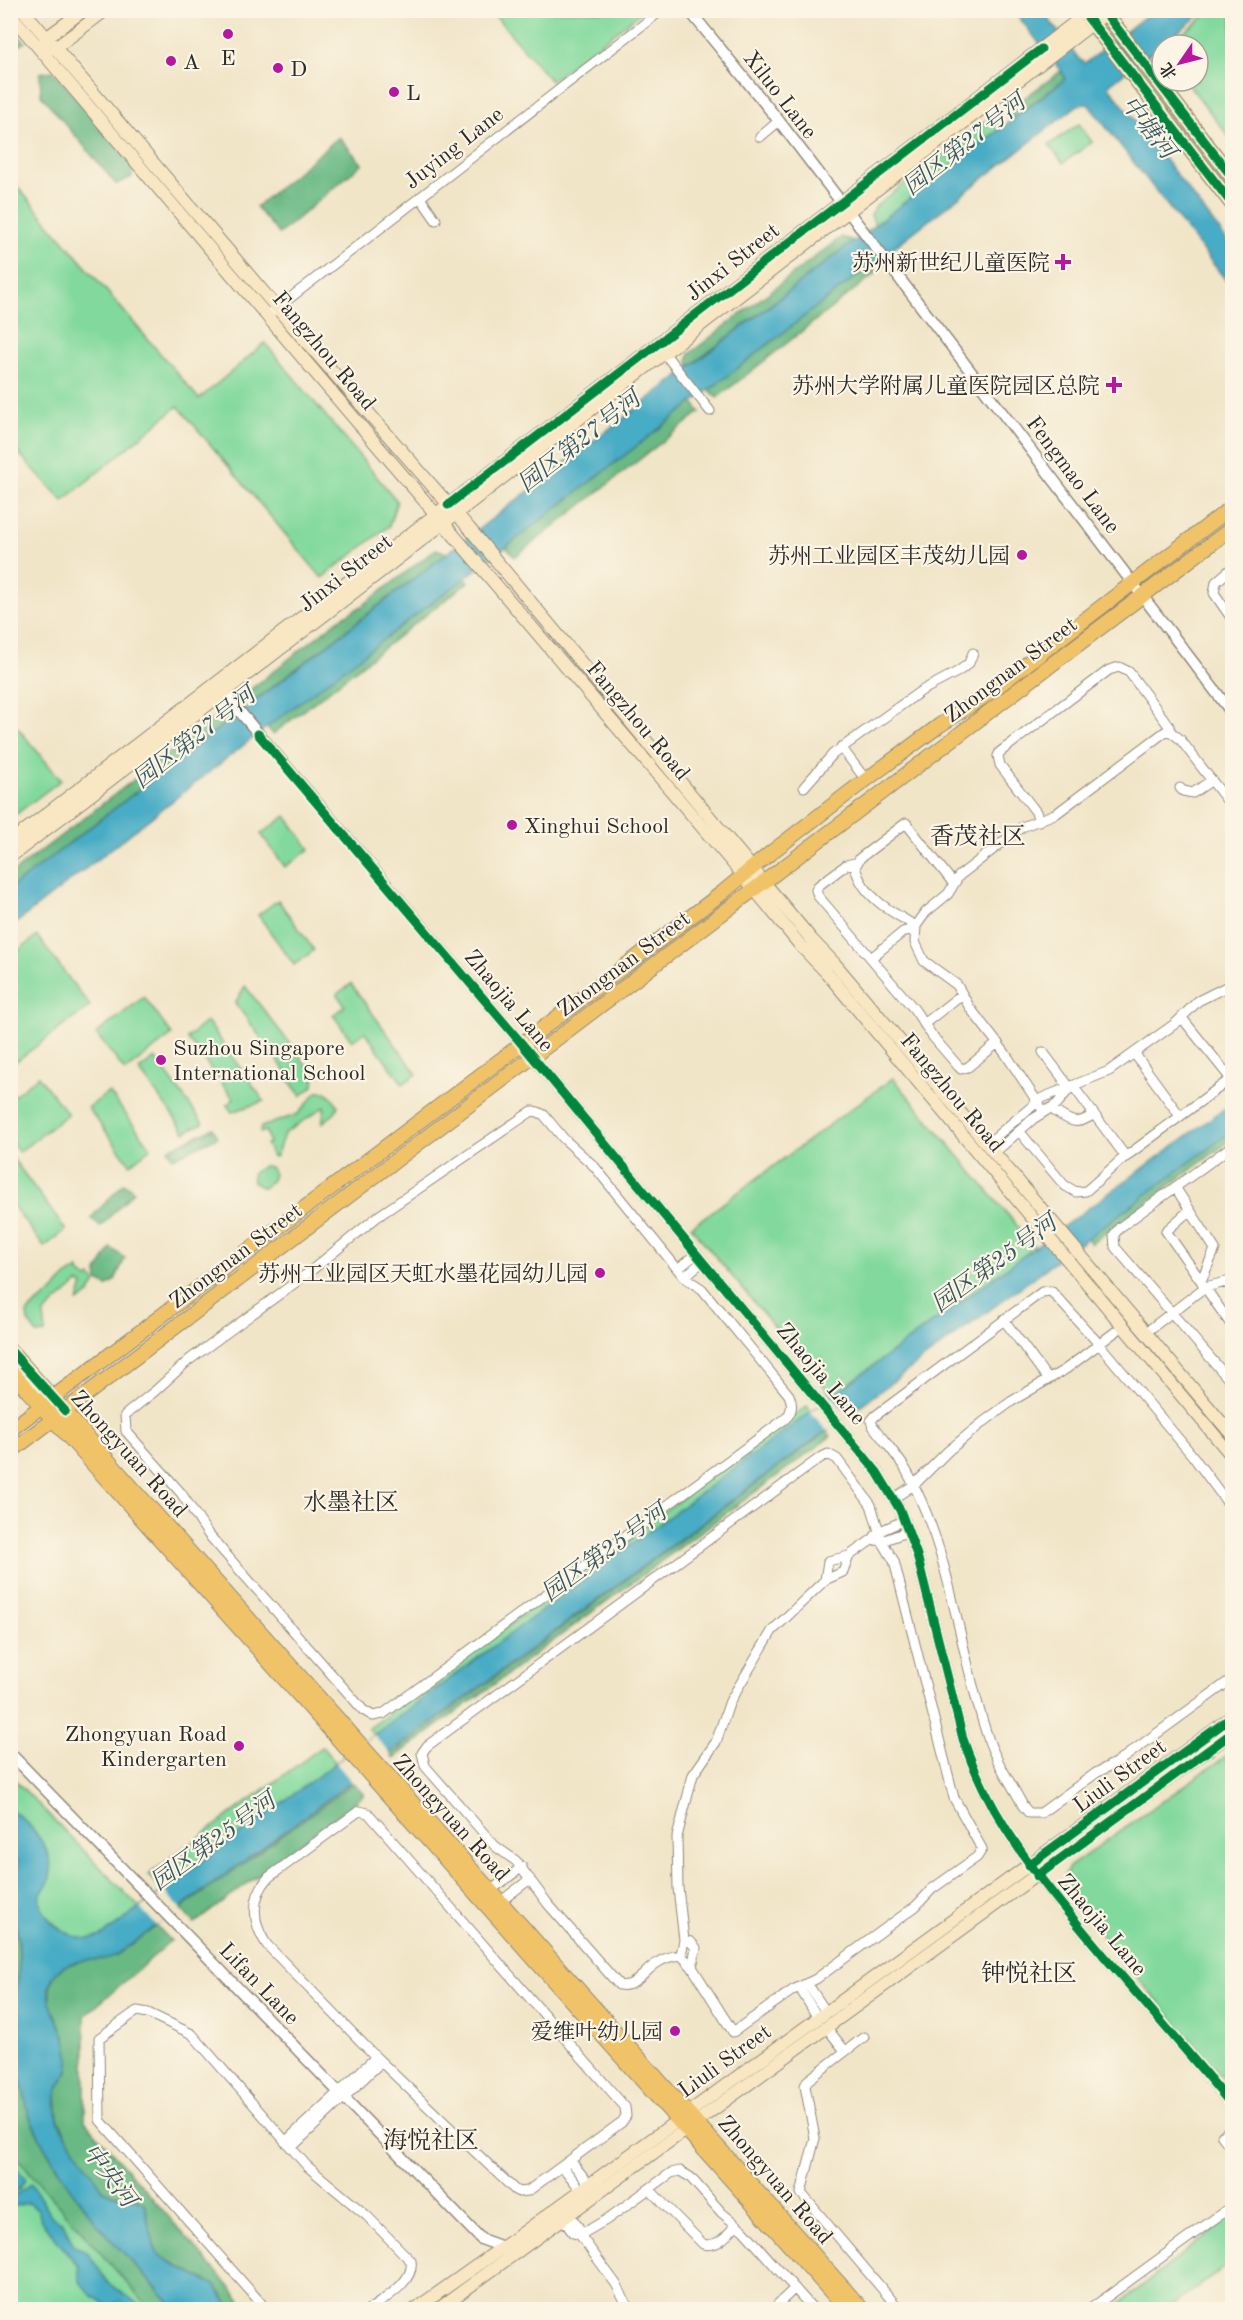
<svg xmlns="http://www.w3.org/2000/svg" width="1243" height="2320" viewBox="0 0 1243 2320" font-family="'Old Standard TT','Noto Serif SC',serif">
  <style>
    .green { fill: #82d99d; stroke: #568264; stroke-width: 1.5 }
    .forest { fill: #69b984; stroke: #4a7258; stroke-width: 1.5 }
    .water { fill: #46acc5; stroke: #386c78; stroke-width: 1.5 }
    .pier { fill: #f1e5c8 }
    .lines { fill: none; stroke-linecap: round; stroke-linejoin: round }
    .minor-casing { stroke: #8e887a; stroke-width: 11 }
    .tertiary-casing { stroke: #8e887a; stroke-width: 13 }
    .secondary-casing { stroke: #8e887a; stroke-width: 14 }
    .primary-casing { stroke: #8e887a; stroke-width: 16 }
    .minor { stroke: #fff; stroke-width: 9 }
    .tertiary { stroke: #fff; stroke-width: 10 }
    .secondary { stroke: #f9e7c3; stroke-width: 12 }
    .primary { stroke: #f1c369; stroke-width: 14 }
    .cycleway-casing { stroke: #fcf5e5; stroke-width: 13 }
    .cycleway { stroke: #00873e; stroke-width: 9 }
    .poi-dot { fill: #b5179e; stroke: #fcf5e5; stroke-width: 2 }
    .labels { text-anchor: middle; stroke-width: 4.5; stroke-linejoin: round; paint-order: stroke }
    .poi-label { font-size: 22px; fill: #2b2b2b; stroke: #fcf5e5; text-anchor: end }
    .street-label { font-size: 22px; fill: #2b2b2b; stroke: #fcf5e5 }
    .water-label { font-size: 24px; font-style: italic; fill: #345861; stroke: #fcf5e5 }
    .neighbourhood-label { font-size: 24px; fill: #2b2b2b; stroke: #fcf5e5 }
  </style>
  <rect width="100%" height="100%" fill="#fcf5e5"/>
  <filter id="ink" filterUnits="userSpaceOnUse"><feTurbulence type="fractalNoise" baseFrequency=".0167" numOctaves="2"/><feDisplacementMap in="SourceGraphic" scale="12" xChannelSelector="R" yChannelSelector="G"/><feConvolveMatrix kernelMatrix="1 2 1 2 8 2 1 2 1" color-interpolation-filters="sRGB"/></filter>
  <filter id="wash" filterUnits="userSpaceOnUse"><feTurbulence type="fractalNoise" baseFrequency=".008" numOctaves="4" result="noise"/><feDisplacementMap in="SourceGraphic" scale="24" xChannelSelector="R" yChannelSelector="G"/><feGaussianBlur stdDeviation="1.35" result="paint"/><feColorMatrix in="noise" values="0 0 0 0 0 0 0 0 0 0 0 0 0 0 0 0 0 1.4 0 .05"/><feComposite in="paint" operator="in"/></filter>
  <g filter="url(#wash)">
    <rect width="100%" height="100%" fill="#f1e5c8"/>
    <path class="green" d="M1212 10 1232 11V141L1186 81H1198V45H1168Z
      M491 11H643L551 81Z
      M991 121 1001 128 875 225 871 215 876 206 984 122Z
      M1079 124 1092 142 1063 163 1049 145Z
      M10 178 199 399 265 343 397 501 389 526 322 578 178 406 63 501 11 445Z
      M11 720 61 780 11 818H10Z
      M286 816 310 849 285 867 261 834Z
      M278 900 314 950 294 965 258 915Z
      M37 936 90 1006 11 1065V956Z
      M351 984 417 1074 403 1084 365 1032 352 1041 333 1015 345 1006 337 994Z
      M245 986 315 1076 314 1085 301 1096 288 1079 290 1077 235 1003Z
      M144 997 172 1035 125 1071 96 1034Z
      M207 1021 264 1101 232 1112 227 1105 234 1099 187 1038Z
      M155 1058 203 1123 185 1132 139 1070Z
      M38 1076 68 1114 19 1152 11 1141V1098Z
      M893 1078 1035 1247 832 1396 691 1227Z
      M109 1092 151 1148 130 1164 88 1108Z
      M317 1092H326L333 1098 338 1106 334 1114 322 1123 325 1106 284 1134 277 1154 275 1157 272 1156 266 1144 269 1143 266 1131 260 1133 261 1127 298 1114Z
      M11 1156 66 1230 44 1247 11 1203Z
      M263 1166 270 1167 274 1174 272 1180 263 1188 253 1182 252 1174Z
      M79 1269V1273L88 1279 91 1277 96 1282 89 1294 78 1302 83 1285 78 1283 44 1313C43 1320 47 1325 45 1333L37 1334 28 1322 27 1313C35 1304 45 1299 53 1291 62 1282 67 1274 79 1269Z
      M807 1406 811 1412 374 1735 368 1729Z
      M322 1747 336 1763 164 1891 148 1875Z
      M1232 1752V2089L1064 1891V1877L1069 1867Z
      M10 1775 140 1908C128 1917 113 1932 99 1938 77 1945 47 1924 40 1903 37 1894 45 1890 48 1883 60 1857 31 1823 11 1810Z
      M11 1853C23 1860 19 1874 11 1883Z
      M11 2151 150 2309H11Z
      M1232 2215V2262L1168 2309H1113Z"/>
    <path class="forest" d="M10 25 25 42 11 52H10Z
      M53 71 133 165 132 177 116 184 41 95 40 73Z
      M1061 71 1065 77 1064 80 1013 118 1010 114 1011 108Z
      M339 137 362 164 279 234 256 207Z
      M841 237 854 241 690 366 688 363 689 354Z
      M872 264 877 272 717 398 709 389Z
      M693 402 700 412 515 557 506 547Z
      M436 549 447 553 251 703 245 694 338 620 362 606Z
      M465 578 468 582 273 734 267 727Z
      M225 715 232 718 11 888V874L217 716Z
      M213 1128 218 1137 173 1158 168 1149Z
      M1232 1131V1139L1091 1244 1087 1238Z
      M124 1183 134 1191 100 1227 91 1218Z
      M111 1248 125 1258 115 1280 107 1286 98 1281 97 1272Z
      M827 1431 831 1436 394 1758 391 1755Z
      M353 1783 364 1795 195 1923 181 1909Z
      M10 1910C21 1927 22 1991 11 2007Z
      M157 1926 171 1941 85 2016V2121L249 2309H231C219 2280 198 2279 173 2264 168 2261 162 2258 158 2253 147 2241 151 2218 144 2203L132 2196 110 2194 104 2191 74 2149 58 2118 56 2095 59 2084 68 2072 66 2038 49 2004 51 1983 55 1974 63 1967 79 1961 115 1956Z
      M10 2068C26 2079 27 2113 36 2131 71 2199 124 2255 176 2309H150L11 2151Z"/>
    <path class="water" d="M1014 11H1045L1050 16V21L1079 59 1085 63 1152 11H1205L1110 84 1109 87 1232 247V288L1088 104 1078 105 506 547 258 734 11 927V888L1064 80 1065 77 1061 71Z
      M1232 1103V1131L125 1949C120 1953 115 1956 109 1958 92 1962 71 1957 57 1972 34 1997 65 2023 68 2048 69 2054 70 2061 69 2067 68 2073 64 2078 61 2083 53 2096 55 2114 61 2127L104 2191C117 2199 130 2194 144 2203L154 2245 158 2254 178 2267 215 2285 231 2309H176L100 2228 70 2188 44 2146 30 2118 21 2081 11 2068 10 2007C21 1992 20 1946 17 1929 15 1921 11 1913 11 1906 10 1899 11 1891 11 1883 19 1874 23 1860 11 1853V1810C31 1823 60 1856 48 1883 45 1890 37 1894 40 1903 47 1926 80 1947 103 1935L813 1410Z
      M10 2161 26 2179 18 2190 11 2191Z
      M31 2183 52 2217 63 2223 74 2246 87 2251 108 2283 137 2303 139 2309H126L121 2302 108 2306 91 2295 79 2281V2267L41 2221 38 2209 28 2203 11 2207V2195L17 2194Z"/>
    <path class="pier" d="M832 1396 849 1415 827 1431 811 1412Z
      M374 1735 391 1755 353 1783 336 1763Z
      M164 1891 181 1909 157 1926 140 1908Z"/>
  </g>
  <g filter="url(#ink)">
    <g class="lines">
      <defs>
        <path id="minor" d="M760 137 779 121
          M420 197 436 220
          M272 312 662 10
          M661 349 710 411
          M1232 568 1216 582 1214 593 1232 619
          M841 747 866 780
          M804 787 833 754 921 691 959 671 969 663 973 653
          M1180 788 1183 791 1193 793 1212 780
          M1039 821 1036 812 1000 765 998 756 1000 752 1109 670 1119 667 1129 672 1169 726 1171 732
          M855 863 846 865 818 886 816 890 818 896 914 1009 933 1037 958 1066 961 1069 968 1067 998 1043
          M916 926C891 912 862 896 855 867L860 858 906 823 953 883
          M871 958 903 932 909 930 915 933
          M1182 1018 1231 1079
          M924 1024 957 998 963 995
          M1043 1052 1070 1088
          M1134 1053 1180 1116
          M1073 1086 1126 1157
          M1051 1109C1069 1120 1075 1128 1094 1114
          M532 1111 538 1112 544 1115 564 1139 594 1166 684 1277 702 1289 789 1395C793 1404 793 1412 785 1419L383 1714 373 1716 363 1710 208 1534 181 1493 126 1431 125 1415 155 1391 189 1360 307 1274 377 1217Z
          M1044 1112 1005 1053 970 1008 957 985 924 961 915 942 916 926 926 912 948 894 959 876 1022 827 1057 813 1166 731 1171 732 1180 739 1232 807
          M1019 1131 1064 1185 1076 1192 1086 1191 1121 1160 1232 1078
          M987 1144 1042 1098 1109 1071 1176 1023 1198 1001 1232 984
          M1232 1146 1119 1228 1114 1235 1115 1247 1232 1383
          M994 1153 1033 1119 1057 1104 1070 1088
          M1175 1187 1215 1249 1201 1281 1166 1231 1190 1210
          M678 1269 697 1253
          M684 1277 703 1261
          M1202 1283 1232 1326
          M1004 1320 1048 1379
          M1145 1333 1205 1287 1226 1282 1232 1289
          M894 1498 914 1485 948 1451 982 1423 1012 1401 1066 1369 1123 1326
          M1232 1509 1192 1455 1099 1344 1051 1291 1042 1292 875 1416 871 1421 873 1426C884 1441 897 1455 906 1470 953 1554 958 1652 989 1741 997 1764 1012 1784 1023 1806L1029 1813H1041L1096 1773 1119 1761 1232 1679
          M876 1540 882 1541 909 1531
          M825 1580 828 1561 849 1556 873 1539 878 1532 905 1520
          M359 1811 368 1813 625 2107 626 2116 622 2122 528 2191 519 2192 515 2190 376 2057 267 1945C252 1923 250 1898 269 1877Z
          M490 1891 522 1867
          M500 1902 530 1879
          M684 1940 691 1942 696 1948 692 1967
          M681 1955C672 1956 664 1958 657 1963 645 1970 635 1989 619 1985L548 1904 516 1861 495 1846 425 1766 422 1753 427 1746 820 1458 828 1454 837 1459 871 1505 882 1541 894 1561 954 1798 982 1849 977 1857 932 1889 916 1906 816 1979 793 1990 733 2032 692 1967 681 1955 684 1940 678 1888 677 1837 693 1775 716 1742 730 1701 772 1631 825 1580 843 1572 849 1556
          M807 1983 826 2012
          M799 1987 818 2018
          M827 2028 845 2051
          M864 2037 807 2081 805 2086 815 2138 801 2193 900 2310
          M1232 2127 1222 2136 1232 2149
          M285 2142 376 2057
          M291 2148 381 2062
          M570 2160 589 2184
          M562 2166 581 2190
          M649 2189 703 2244C718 2248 727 2235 736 2225
          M569 2214 579 2228 580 2235 616 2284 630 2310
          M563 2219 573 2233 580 2235
          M580 2235 606 2220 671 2173 680 2171 690 2177 722 2213 744 2231 814 2310
          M267 2310 100 2120 99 2038 137 2011 148 2013 192 2034 307 2166 367 2216 411 2261C415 2282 383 2299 369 2310
          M775 2310 778 2304 795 2288
          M1089 2310 1232 2206"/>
        <path id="tertiary" d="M689 10 779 121 1232 713
          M218 686 522 1044 877 1472 900 1510 917 1555 963 1739C992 1825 1046 1887 1104 1956 1147 2005 1190 2055 1232 2105
          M10 1753 481 2239 503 2247 506 2251"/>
        <path id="secondary" d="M23 10 277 308 469 528 812 940 835 964 1232 1435
          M10 14 737 868 800 945 826 972 1232 1456
          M44 43 46 38 84 10
          M48 49 55 48 106 10
          M10 842 1091 10
          M10 857 1110 10
          M414 2310 516 2238 1232 1717
          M437 2310 1232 1733"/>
        <path id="primary" d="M1082 10 1232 204
          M1103 10 1232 177
          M10 1350 863 2310
          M10 1371 847 2310
          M10 1430 722 893 773 851 855 788 940 725 985 696 1232 507
          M10 1452 1232 528"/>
      </defs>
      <use href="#minor" class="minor-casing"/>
      <use href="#tertiary" class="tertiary-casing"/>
      <use href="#secondary" class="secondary-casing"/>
      <use href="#primary" class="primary-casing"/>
      <use href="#minor" class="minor"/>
      <use href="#tertiary" class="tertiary"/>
      <use href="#secondary" class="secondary"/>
      <use href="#primary" class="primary"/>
      <defs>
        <path id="cycleway" d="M1082 10 1232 204
          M1103 10 1232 177
          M448 505 1041 49
          M258 734 522 1044 877 1472 900 1510 917 1555 963 1739C992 1825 1046 1887 1104 1956 1147 2005 1190 2055 1232 2105
          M10 1350 65 1411
          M1029 1865 1232 1717
          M1037 1876 1232 1733"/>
      </defs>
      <use href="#cycleway" class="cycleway-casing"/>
      <use href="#cycleway" class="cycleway"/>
    </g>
  </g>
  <g class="poi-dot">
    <circle cx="228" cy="34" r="6"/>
    <circle cx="171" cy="61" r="6"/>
    <circle cx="278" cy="68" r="6"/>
    <circle cx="394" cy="92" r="6"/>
    <path d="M1060 253h6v6h6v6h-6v6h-6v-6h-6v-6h6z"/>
    <path d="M1111 376h6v6h6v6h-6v6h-6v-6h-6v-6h6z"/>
    <circle cx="1022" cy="555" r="6"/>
    <circle cx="512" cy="825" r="6"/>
    <circle cx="161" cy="1060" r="6"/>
    <circle cx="600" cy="1273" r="6"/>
    <circle cx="239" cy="1746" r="6"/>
    <circle cx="675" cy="2031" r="6"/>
  </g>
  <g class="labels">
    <g class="poi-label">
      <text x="228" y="65" text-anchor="middle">E</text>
      <text x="183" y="69" text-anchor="start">A</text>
      <text x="290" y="76" text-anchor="start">D</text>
      <text x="406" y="100" text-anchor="start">L</text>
      <text x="1050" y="270">苏州新世纪儿童医院</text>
      <text x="1100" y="393">苏州大学附属儿童医院园区总院</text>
      <text x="1010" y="563">苏州工业园区丰茂幼儿园</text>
      <text x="524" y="833" text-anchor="start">Xinghui School</text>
      <text x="173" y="1055" text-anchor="start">Suzhou Singapore<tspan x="173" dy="25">International School</tspan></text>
      <text x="588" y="1281">苏州工业园区天虹水墨花园幼儿园</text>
      <text x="227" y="1741">Zhongyuan Road<tspan x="227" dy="25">Kindergarten</tspan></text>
      <text x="663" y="2039">爱维叶幼儿园</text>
    </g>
    <g class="street-label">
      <text transform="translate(781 94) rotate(52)" y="8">Xiluo Lane</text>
      <text transform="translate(453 147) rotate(-38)" y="8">Juying Lane</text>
      <text transform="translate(732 261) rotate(-38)" y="8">Jinxi Street</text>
      <text transform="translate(325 350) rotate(50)" y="8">Fangzhou Road</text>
      <text transform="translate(1074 474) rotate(53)" y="8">Fengmao Lane</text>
      <text transform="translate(345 572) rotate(-38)" y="8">Jinxi Street</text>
      <text transform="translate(1010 669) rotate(-37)" y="8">Zhongnan Street</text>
      <text transform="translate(639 720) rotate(50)" y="8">Fangzhou Road</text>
      <text transform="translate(623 963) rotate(-37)" y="8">Zhongnan Street</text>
      <text transform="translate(510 1000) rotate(50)" y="8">Zhaojia Lane</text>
      <text transform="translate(953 1092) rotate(50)" y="8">Fangzhou Road</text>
      <text transform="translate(235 1255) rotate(-37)" y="8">Zhongnan Street</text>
      <text transform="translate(822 1373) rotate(50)" y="8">Zhaojia Lane</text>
      <text transform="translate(130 1453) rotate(48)" y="8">Zhongyuan Road</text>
      <text transform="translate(1119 1775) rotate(-36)" y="8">Liuli Street</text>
      <text transform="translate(452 1817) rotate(48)" y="8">Zhongyuan Road</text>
      <text transform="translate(1103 1924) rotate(50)" y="8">Zhaojia Lane</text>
      <text transform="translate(260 1983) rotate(46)" y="8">Lifan Lane</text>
      <text transform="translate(724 2060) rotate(-36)" y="8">Liuli Street</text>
      <text transform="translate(776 2179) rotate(49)" y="8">Zhongyuan Road</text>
    </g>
    <g class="water-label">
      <text transform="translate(1149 127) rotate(52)" y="8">中塘河</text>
      <text transform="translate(964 144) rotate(-38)" y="8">园区第27号河</text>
      <text transform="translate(579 441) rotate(-38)" y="8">园区第27号河</text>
      <text transform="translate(194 737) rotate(-38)" y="8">园区第27号河</text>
      <text transform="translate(994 1263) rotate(-36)" y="8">园区第25号河</text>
      <text transform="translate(604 1552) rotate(-36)" y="8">园区第25号河</text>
      <text transform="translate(213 1841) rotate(-36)" y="8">园区第25号河</text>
      <text transform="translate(110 2175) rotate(53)" y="8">中央河</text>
    </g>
    <g class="neighbourhood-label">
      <text x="978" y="844">香茂社区</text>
      <text x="351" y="1510">水墨社区</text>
      <text x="1029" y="1981">钟悦社区</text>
      <text x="431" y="2148">海悦社区</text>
    </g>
  </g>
  <rect width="1243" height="2320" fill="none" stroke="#fcf5e5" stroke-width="36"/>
  <g transform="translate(1180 63) rotate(235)"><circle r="28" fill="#fcf5e5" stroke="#a8a49b" stroke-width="1.5"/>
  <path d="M0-4.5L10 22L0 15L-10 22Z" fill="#b5179e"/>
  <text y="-9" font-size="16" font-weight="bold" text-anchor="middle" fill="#2b2b2b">北</text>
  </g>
</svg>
